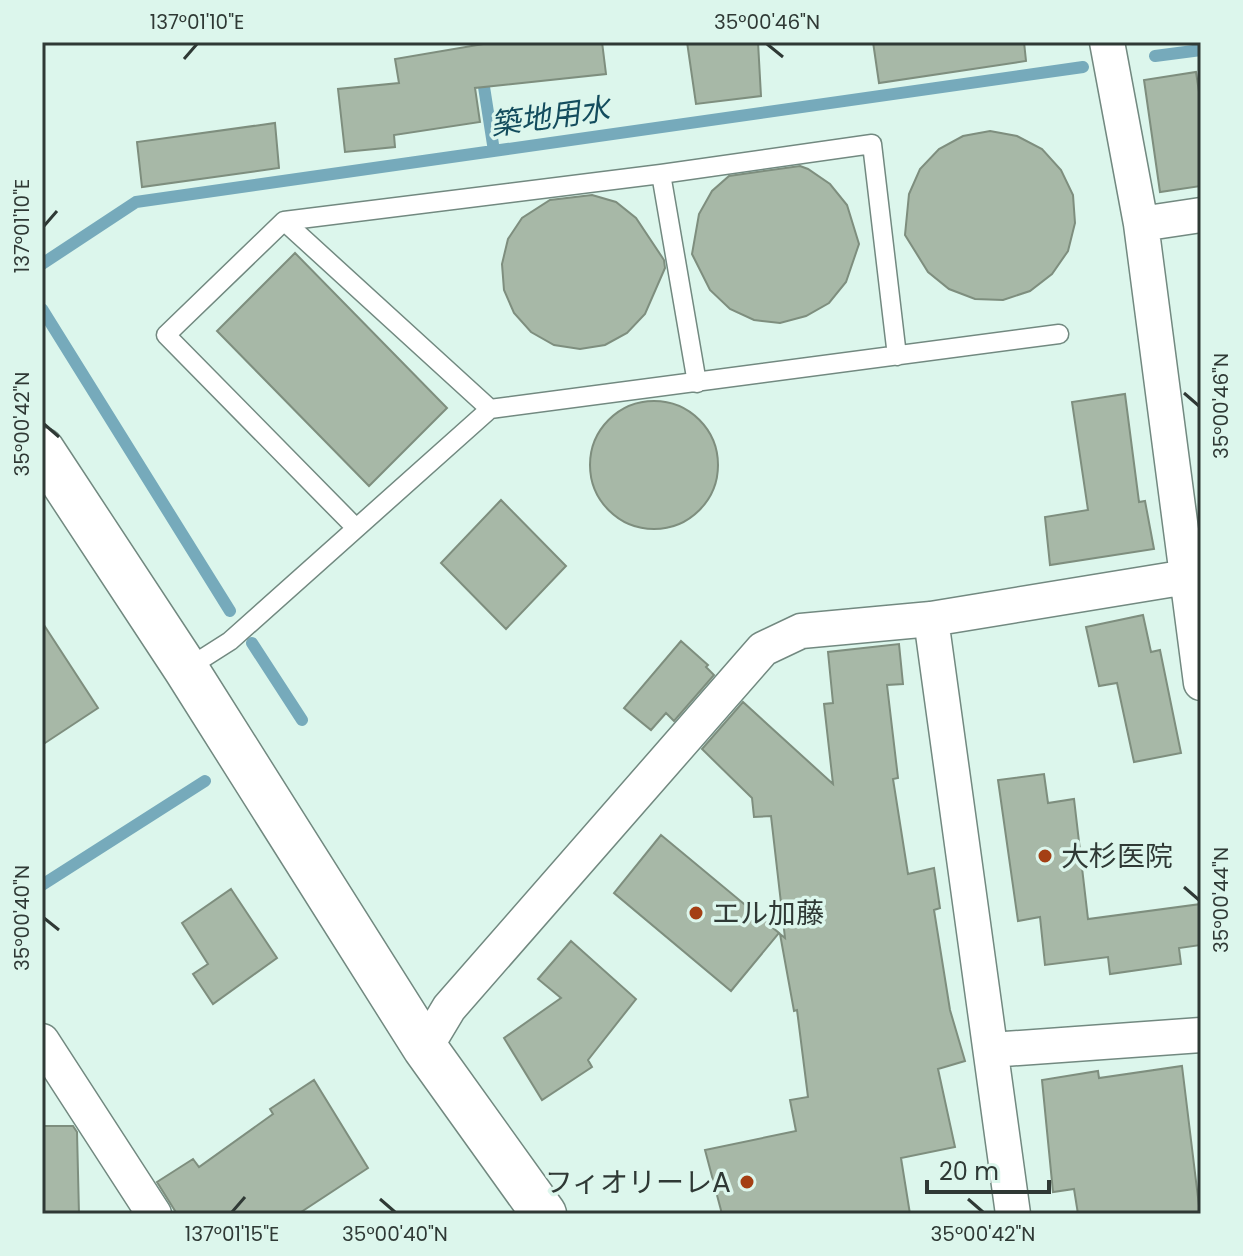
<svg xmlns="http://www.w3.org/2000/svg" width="1243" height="1256" viewBox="0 0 1243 1256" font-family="Poppins,'Noto Sans JP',sans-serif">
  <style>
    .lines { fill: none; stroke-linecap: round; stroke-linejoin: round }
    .stream { stroke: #76aabb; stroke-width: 12 }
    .building { fill: #a7b8a7; stroke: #7e8e7e; stroke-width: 2 }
    .service-casing { stroke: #728980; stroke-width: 21 }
    .minor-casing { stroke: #728980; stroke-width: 37 }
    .tertiary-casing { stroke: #728980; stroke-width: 47 }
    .service { stroke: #fff; stroke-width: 18 }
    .minor { stroke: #fff; stroke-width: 34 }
    .tertiary { stroke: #fff; stroke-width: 44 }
    .ticks { fill: none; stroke: #2f3935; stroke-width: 3 }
    .poi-dot { fill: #a43f14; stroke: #dcf6ec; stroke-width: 3 }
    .labels { text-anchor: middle; stroke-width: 7; stroke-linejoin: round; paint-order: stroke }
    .poi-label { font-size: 28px; fill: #2f3935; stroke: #dcf6ec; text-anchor: start }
    .water-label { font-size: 30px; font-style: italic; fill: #134c5d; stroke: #dcf6ec }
    .neatline { fill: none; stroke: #2f3935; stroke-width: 3 }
    .ticks-label { font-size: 20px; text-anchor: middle; fill: #2f3935 }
  </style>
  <rect width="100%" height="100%" fill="#dcf6ec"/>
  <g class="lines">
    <path class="stream" d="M477 42 494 151
      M1155 56 1201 50
      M42 264 136 202 1083 67
      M42 309 230 611
      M252 643 302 720
      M42 885 205 781"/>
  </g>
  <path class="building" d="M495 42H602L606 74 475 88 480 122 394 135 395 147 345 152 338 89 399 83 395 59Z
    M687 42H758L761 96 696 104Z
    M873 42H1024L1026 61 879 83Z
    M1196 72 1201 105V186L1160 192 1144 80Z
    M275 123 279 168 142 187 137 142Z
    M990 131 1017 136 1042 149 1061 170 1073 195 1075 223 1068 251 1052 274 1030 291 1003 300 975 299 949 289 928 272 905 235 909 194 920 169 939 149 963 136Z
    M800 166 808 169 830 184 847 205 859 244 846 282 829 303 806 316 780 323 754 320 730 309 710 290 692 254 699 214 712 191 729 176Z
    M592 195 616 202 636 218 664 260 665 268 645 314 627 333 605 345 580 349 554 345 531 332 514 313 504 290 502 264 508 239 522 218 550 200Z
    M295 253 447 408 369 486 217 331Z
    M1125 394 1139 502 1145 501 1154 549 1050 565 1045 517 1088 510 1072 402Z
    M590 465a64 64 0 1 1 128 0a64 64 0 1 1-128 0Z
    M501 500 566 566 506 629 441 563Z
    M1143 615 1151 652 1160 650 1181 753 1134 762 1117 683 1099 686 1086 627Z
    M42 622 98 708 42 745Z
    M681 641 708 665 706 667 714 675 674 721 666 713 651 730 624 708Z
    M899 644 903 684 887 685 898 778 893 779 908 874 934 868 940 908 934 910 950 1010 965 1061 938 1069 955 1147 901 1158 910 1214H722L705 1150 796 1131 790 1100 808 1097 797 1010 794 1011 780 934 785 938 771 816 754 817 752 798 702 749 743 702 833 784 824 704 833 703 828 652Z
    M1044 774 1048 803 1074 799 1088 919 1201 904V945L1179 948 1181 964 1110 974 1108 957 1045 965 1040 917 1018 921 998 780Z
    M661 835 779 933 731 991 614 893Z
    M231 889 277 958 213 1004 193 974 208 964 182 923Z
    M571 941 636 999 588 1060 592 1067 542 1100 504 1038 561 998 538 979Z
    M1182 1066 1200 1214H1078L1074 1189 1053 1192 1042 1080 1098 1071 1099 1078Z
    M314 1080 368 1168 298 1214H177L157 1182 193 1159 199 1167 273 1114 270 1109Z
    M42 1126H73L77 1132 79 1214H42Z"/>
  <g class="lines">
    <defs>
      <path id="service" d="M661 174 697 383
        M284 221 490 409
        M356 528 166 335 284 221 661 174 872 144 897 356
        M186 669 230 641 490 409 1059 334"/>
      <path id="minor" d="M1107 42 1141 224 1201 683
        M1141 224 1201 215
        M931 619 1013 1214
        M42 1041 154 1214
        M425 1048 449 1008 763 649 801 631 931 619 1187 577
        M991 1050 1201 1035"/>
      <path id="tertiary" d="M42 450 186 669 425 1048 544 1214"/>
    </defs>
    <use href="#service" class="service-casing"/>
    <use href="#minor" class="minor-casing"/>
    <use href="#tertiary" class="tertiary-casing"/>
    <use href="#service" class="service"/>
    <use href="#minor" class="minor"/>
    <use href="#tertiary" class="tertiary"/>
  </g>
  <path class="ticks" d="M767 44 783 57M184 59 197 44M44 226 57 211M1184 393 1199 406M44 424 59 437M1184 887 1199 900M44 918 59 930M380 1199 395 1212M968 1199 983 1212M232 1212 245 1197"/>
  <g class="poi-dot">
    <circle cx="1045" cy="856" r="8"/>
    <circle cx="696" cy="913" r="8"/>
    <circle cx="747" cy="1182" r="8"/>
  </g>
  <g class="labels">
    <g class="poi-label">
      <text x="1061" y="866">大杉医院</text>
      <text x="712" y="923">エル加藤</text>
      <text x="731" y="1192" text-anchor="end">フィオリーレA</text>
    </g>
    <g class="water-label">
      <text transform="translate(550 117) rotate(-8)" y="10">築地用水</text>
    </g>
  </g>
  <rect width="1243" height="1256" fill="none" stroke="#dcf6ec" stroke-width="88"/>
  <path d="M927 1180v12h122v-12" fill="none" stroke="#2f3935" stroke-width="4"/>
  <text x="939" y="1180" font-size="24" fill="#2f3935" stroke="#dcf6ec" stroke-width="6" paint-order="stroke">20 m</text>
  <rect x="44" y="44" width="1155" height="1168" class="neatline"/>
  <g class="ticks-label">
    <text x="197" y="29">137°01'10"E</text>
    <text x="767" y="29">35°00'46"N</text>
    <text transform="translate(22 226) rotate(-90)" y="7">137°01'10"E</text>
    <text transform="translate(1221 406) rotate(-90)" y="7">35°00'46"N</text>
    <text transform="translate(22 424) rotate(-90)" y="7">35°00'42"N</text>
    <text transform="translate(1221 900) rotate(-90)" y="7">35°00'44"N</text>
    <text transform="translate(22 918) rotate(-90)" y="7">35°00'40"N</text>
    <text x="232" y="1241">137°01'15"E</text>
    <text x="395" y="1241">35°00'40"N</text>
    <text x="983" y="1241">35°00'42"N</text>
  </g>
</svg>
